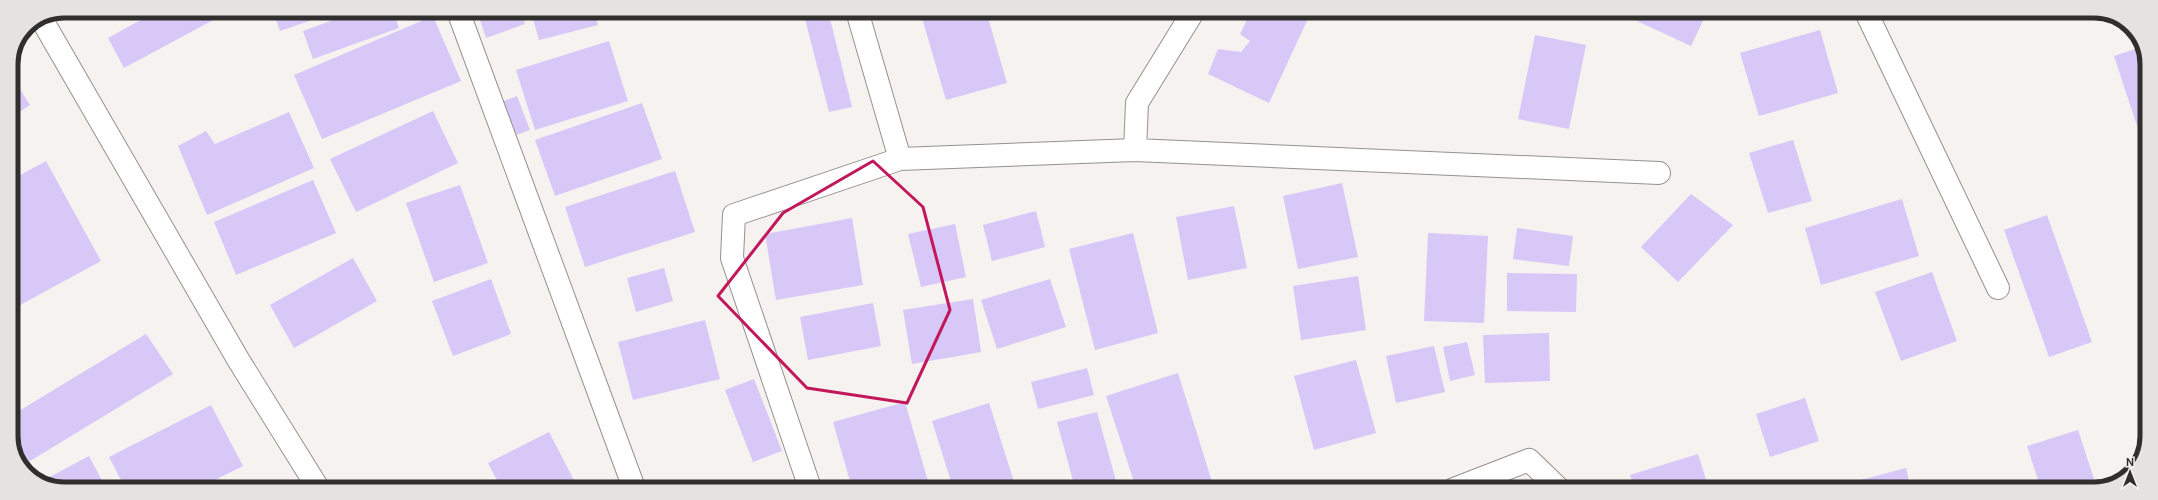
<svg xmlns="http://www.w3.org/2000/svg" width="2158" height="500" viewBox="0 0 2158 500" font-family="'DM Sans',sans-serif">
  <style>
    .building { fill: #d7c8f8 }
    .lines { fill: none; stroke-linecap: round; stroke-linejoin: round }
    .minor-casing { stroke: #94918f; stroke-width: 24 }
    .minor { stroke: #fff; stroke-width: 22 }
    .marked { fill: none; stroke: #c2185b; stroke-width: 3; stroke-linejoin: round }
    .rim { fill: none; stroke: #302f2e; stroke-width: 5 }
  </style>
  <rect width="100%" height="100%" fill="#f6f2f0"/>
  <path class="building" d="M157 11H230L124 68 108 38Z
    M273 11H338L280 31Z
    M358 11H393L399 28 313 59 303 31Z
    M477 11H521L525 24 486 38Z
    M531 11H594L598 25 539 40Z
    M803 11H828L852 107 829 112Z
    M920 11H986L1007 83 946 100Z
    M1251 12H1311L1269 103 1208 74 1218 49 1241 52 1250 41 1240 34Z
    M1642 12H1707L1691 46 1637 21Z
    M433 16 461 81 322 139 294 75Z
    M1820 30 1838 93 1759 116 1740 53Z
    M1535 35 1586 45 1569 129 1518 119Z
    M609 41 628 101 535 130 516 70Z
    M2141 47 2147 61 2146 153 2114 56Z
    M11 75 30 105 11 117Z
    M517 96 530 130 513 136 501 102Z
    M642 103 662 159 555 196 535 140Z
    M433 111 458 163 356 212 330 159Z
    M289 112 314 168 207 215 178 146 206 131 215 144Z
    M1793 140 1812 201 1768 213 1749 153Z
    M46 161 101 261 11 310V180Z
    M675 171 695 232 585 267 565 207Z
    M313 180 336 233 236 275 214 222Z
    M1342 183 1358 257 1298 269 1283 196Z
    M460 185 488 263 434 282 406 203Z
    M1691 194 1733 225 1678 282 1641 247Z
    M1902 199 1919 256 1821 285 1805 228Z
    M1234 206 1247 268 1188 280 1176 217Z
    M1036 211 1045 247 992 261 983 225Z
    M2047 215 2092 342 2049 357 2004 230Z
    M852 218 863 285 776 300 765 234Z
    M955 224 966 277 921 287 908 234Z
    M1517 228 1573 236 1569 266 1513 259Z
    M1133 233 1158 333 1095 350 1069 249Z
    M1428 233 1488 236 1484 323 1424 321Z
    M353 258 377 301 294 348 270 305Z
    M664 268 673 301 636 312 627 278Z
    M1932 272 1957 341 1901 361 1875 292Z
    M1507 273 1577 274 1576 312 1507 311Z
    M1358 276 1366 330 1301 340 1293 286Z
    M491 279 511 334 453 356 432 301Z
    M1050 279 1066 327 997 349 981 300Z
    M973 299 981 352 912 364 903 310Z
    M873 303 881 346 808 360 800 317Z
    M705 320 720 379 633 400 618 342Z
    M1549 333 1550 381 1485 383 1483 335Z
    M146 334 173 374 22 466 11 442V410L14 414Z
    M1467 342 1475 375 1450 381 1443 347Z
    M1434 346 1445 392 1396 403 1386 356Z
    M1356 360 1376 433 1314 450 1294 376Z
    M1087 368 1094 395 1038 409 1031 382Z
    M1178 373 1213 485 1203 489 1136 488 1106 396Z
    M754 379 782 451 753 462 725 390Z
    M1805 398 1819 441 1770 457 1756 414Z
    M905 402 930 488H852L833 422Z
    M989 403 1016 488H953L932 421Z
    M211 405 243 466 199 488H125L109 457Z
    M1097 412 1118 488H1075L1057 422Z
    M2078 430 2097 488 2041 489 2027 446Z
    M549 432 578 488H501L488 463Z
    M1698 454 1709 489H1635L1630 475Z
    M89 456 106 488H54L42 481Z
    M1906 468 1911 489H1831V488Z
    M785 481 787 488H765Z"/>
  <g class="lines">
    <defs>
      <path id="minor" d="M458 11 634 488
        M857 11 900 159
        M1866 12 1998 288
        M42 20 239 361 318 488
        M1135 150 1137 103 1193 12
        M810 488 732 258 734 215 900 159 1135 150 1659 173
        M1454 489 1529 460 1559 489"/>
    </defs>
    <use href="#minor" class="minor-casing"/>
    <use href="#minor" class="minor"/>
  </g>
  <path class="marked" d="M873 161 923 207 950 310 907 403 807 388 718 296 783 213Z"/>
  <path d="M0 0H2158V500H0ZM64 18H2094A46 46 0 0 1 2140 64V436A46 46 0 0 1 2094 482H64A46 46 0 0 1 18 436V64A46 46 0 0 1 64 18Z" fill="#e6e2e0" fill-rule="evenodd"/>
  <path class="rim" d="M64 18H2094A46 46 0 0 1 2140 64V436A46 46 0 0 1 2094 482H64A46 46 0 0 1 18 436V64A46 46 0 0 1 64 18Z"/>
  <g transform="translate(2130 472)" stroke="#f6f2f0" stroke-width="3" paint-order="stroke">
  <path d="M0-3L7 15L0 10L-7 15Z" fill="#302f2e"/>
  <text y="-6" font-size="11" font-weight="bold" text-anchor="middle" fill="#302f2e">N</text>
  </g>
</svg>
